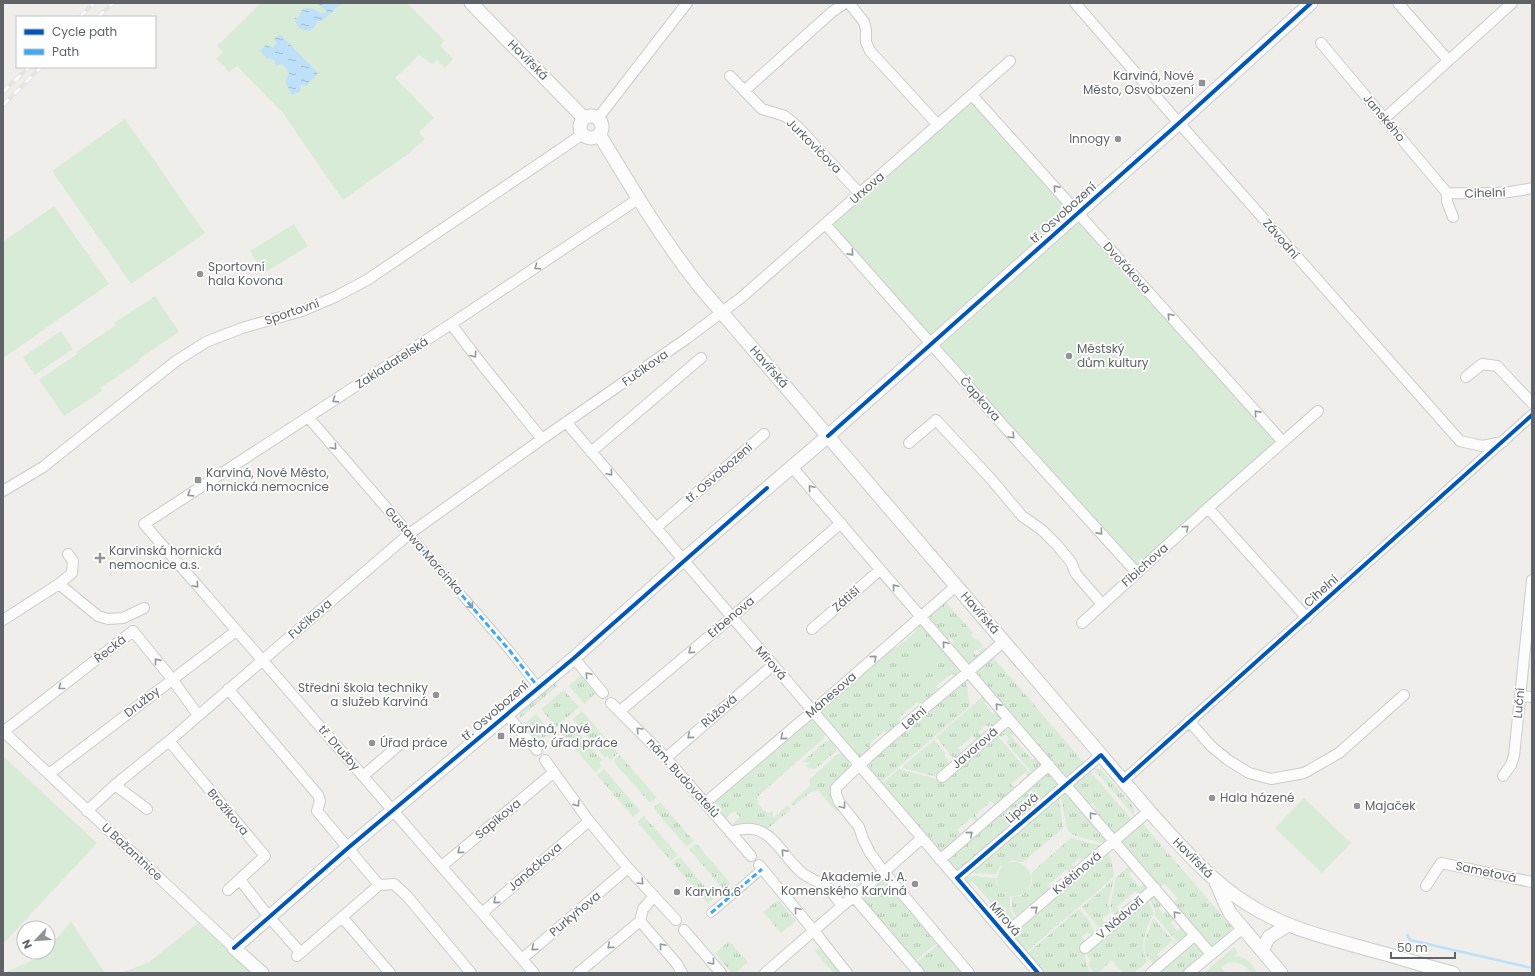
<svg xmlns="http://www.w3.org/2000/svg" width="1535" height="976" viewBox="0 0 1535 976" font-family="Poppins,sans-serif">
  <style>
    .grass { fill: url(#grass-tufts) }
    .green { fill: #d8ebd6 }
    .water { fill: url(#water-ripples) }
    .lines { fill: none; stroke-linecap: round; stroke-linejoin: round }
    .stream { stroke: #bfe0f9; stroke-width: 2.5 }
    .pedestrian-casing { stroke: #cbcccc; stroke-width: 10 }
    .minor-casing { stroke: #cbcccc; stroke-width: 12 }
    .tertiary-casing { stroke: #cbcccc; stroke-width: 15 }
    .pedestrian { stroke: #fdfcfc; stroke-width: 8 }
    .minor { stroke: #fdfcfc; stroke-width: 10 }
    .tertiary { stroke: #fdfcfc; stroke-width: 13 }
    .rail-casing { stroke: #e4e4e4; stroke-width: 4 }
    .rail { stroke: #fff; stroke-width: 2.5; stroke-dasharray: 8; stroke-linecap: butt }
    .quiet { stroke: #3fa9f5; stroke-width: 3; stroke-dasharray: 6 3; stroke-linecap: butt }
    .cycleway-casing { stroke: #fff; stroke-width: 6 }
    .cycleway { stroke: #0057b8; stroke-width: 4 }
    .oneway { stroke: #96999c }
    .poi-dot { fill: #919496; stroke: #fff; stroke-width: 1.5 }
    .labels { text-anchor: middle; stroke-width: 3.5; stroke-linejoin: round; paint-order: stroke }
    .street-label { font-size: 12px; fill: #5f6368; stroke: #fff }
    .poi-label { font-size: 12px; fill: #5f6368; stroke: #fff; text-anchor: start }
  </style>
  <defs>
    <pattern id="grass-tufts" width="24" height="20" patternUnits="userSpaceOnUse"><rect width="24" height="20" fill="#d8ebd6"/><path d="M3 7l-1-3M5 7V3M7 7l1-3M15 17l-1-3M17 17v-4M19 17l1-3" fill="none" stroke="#b2c2b1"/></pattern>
    <pattern id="water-ripples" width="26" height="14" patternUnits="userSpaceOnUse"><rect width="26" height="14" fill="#bfe0f9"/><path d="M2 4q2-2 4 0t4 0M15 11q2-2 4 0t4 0" fill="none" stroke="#9eb9cd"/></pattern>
  </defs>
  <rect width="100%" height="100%" fill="#efeeea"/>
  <path class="grass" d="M945 601 973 633 971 635 976 640 978 639 983 646 979 650H975L974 653 976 655 979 654 980 651 984 647 988 651 971 664 968 665 949 647 954 642 951 638 945 642 928 619 929 616Z
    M922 624 962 668 961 673 955 677 952 673 936 686 939 690 921 706 917 702 898 719 900 723 887 734 884 731 869 744 871 749 862 757 857 756 821 713 822 709 891 647 895 649 915 632 914 627 918 625Z
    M992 656 1085 764 1066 779 976 676 975 672Z
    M582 674 597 692 584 704 569 686Z
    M966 679 970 706 880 783 869 769 870 761Z
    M554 682 557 686 519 719 522 710Z
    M564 690 579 707 556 727 541 709Z
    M985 695 989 699 984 703 993 714 998 710 1002 719 991 730 986 725 978 732 982 737 978 741 973 736 958 748 963 754 956 759 953 758 936 737Z
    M582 711 618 753 610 760 607 756 605 758 573 719Z
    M536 714 550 732 537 744 522 726Z
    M809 719 813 720 825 733 824 738 757 797C757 803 762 811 769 813L773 810V818L788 805 791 809 766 830 735 826 732 824 740 817 734 811 726 818 715 805 716 798Z
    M569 722 602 760 599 763 602 766 595 772 559 731Z
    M1008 725 1016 731 1011 736 1032 760 1038 756 1042 766 1033 774 1006 742 1009 739 1005 734 1001 737 998 733Z
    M995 734H996L1033 777H1030L1025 772 1011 784 1015 790 996 807 991 801 975 815 980 821 977 823 972 817 957 830 961 836 944 851 938 850 882 786V784L899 769 936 779 939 782Z
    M832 740 837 747 836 751 815 769 808 768 806 766 810 763 802 762 826 741Z
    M934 740 946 754 944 755 949 762V766L938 777 903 768V766Z
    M843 753C863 776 832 771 830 794L838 807 836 812 818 790 811 792 793 806 791 803 810 786V779L838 754Z
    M620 755 657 798 650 803 613 761Z
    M1093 768 1100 769 1104 773 1132 805 1134 810 1135 817Z
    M604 769 640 811 633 817 597 775Z
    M1088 769 1133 821 1115 834H1112L1092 812 1096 808 1093 803 1088 807 1073 788V785Z
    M1045 773H1049L1058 782 1057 788 960 870 953 869 948 861V857Z
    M1062 793H1067L1107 840 1106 844 1076 836 1069 832 1066 825 1061 795Z
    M1059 797 1063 828 1023 862 1015 861V860L1009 861V862L1001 867 1000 866 996 874 969 873Z
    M660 802 694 841 687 847 653 808Z
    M644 816 678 855 671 861 637 822Z
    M1143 824 1232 927 1229 934 1212 948 1173 903 1178 899 1165 884 1158 888 1121 845V841L1140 825Z
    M1071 838 1102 846 1083 861 1080 858 1072 864 1075 868 1070 873 1066 870 1048 885 1051 890 1017 918 1012 910V897L1021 896 1031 886 1032 880 1031 875 1032 872Z
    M696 843 731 884 724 890 689 849Z
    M1108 852 1112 862 1114 877 1026 952 1014 938V932Z
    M680 857 714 898 708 904 673 863Z
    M1130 865 1133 870 1129 874 1139 887 1145 883 1149 886 1139 896 1135 891 1117 907 1121 912 1117 917 1112 911 1110 906 1116 878Z
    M967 876 996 878 997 886H999L1005 893 1004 894 1010 895V910L1015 919 1007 926 1003 925V923L1006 920 972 881 968 885 965 880Z
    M885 877 939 941 913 963 864 903V895Z
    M1114 879 1108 904 1110 912 1102 919 1106 924 1103 928H1099L1082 907Z
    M1153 894 1164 903 1158 908 1163 914 1167 910 1173 918 1175 915V918L1171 923 1177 931 1183 926 1189 935 1179 944 1155 916V911L1149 898Z
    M1147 899 1154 913C1147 927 1137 948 1148 961L1134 973H1123L1112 960 1098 973H1093L1089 966V962L1091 960 1086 954 1088 953 1087 950Z
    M778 900 796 921 781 933 763 912Z
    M1079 909 1091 923 1090 924 1095 932 1093 938 1087 932 1082 937 1087 943 1084 949 1087 966 1090 973H1042L1028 953Z
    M1153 918 1178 946H1176L1172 941 1157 954 1161 959 1155 966C1152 962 1147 958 1145 953 1142 943 1150 928 1153 918Z
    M729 941 748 962 735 973H732L715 953Z
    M1191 942H1195L1204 951V955L1185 973H1154Z
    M940 943 966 973H921L914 965Z
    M819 948 839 971 840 973H833L815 951Z"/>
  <path class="green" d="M261 3H407L444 40 440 46 453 59 445 68 437 60 432 64 419 55 395 78 434 118 419 132 425 139 409 153 343 200 283 113 237 66 229 72 225 68 226 67 216 59 223 52 217 46Z
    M973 99 1276 441 1136 567 831 224Z
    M125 119 205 233 131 284 52 171Z
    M54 206 109 284 3 358V242Z
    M294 224 308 246 264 273 250 251Z
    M155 296 179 332 139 359 140 361 100 388 102 391 64 416 39 380 77 354 76 352 116 325 114 323Z
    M61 331 73 349 35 375 23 357Z
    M931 647 943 661 919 681 907 667Z
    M3 756 97 843 3 944Z
    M1304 798 1351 843 1322 873 1275 828Z
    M997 879a17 17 0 1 1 34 0a17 17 0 1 1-34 0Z
    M71 921 105 973H4L42 956 45 952H48V949Z
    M198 923 253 973H122L149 962Z
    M1234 947 1238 952 1234 956C1245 956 1253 963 1257 973H1251C1244 962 1232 959 1221 967L1226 973H1204Z"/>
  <path class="water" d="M318 3H342L322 21H317C315 36 295 32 295 18H298L302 10C311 5 315 10 322 14L327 12Z
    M281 35 318 73 306 86 301 85 300 92 292 95 285 81 289 74 287 69 282 64 276 65 274 60 269 58 268 59 260 51 266 45 274 48 276 43 274 38Z"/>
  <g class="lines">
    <path class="stream" d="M1407 935 1410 940 1532 968"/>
    <defs>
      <path id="pedestrian" d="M409 534 510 651 538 687
        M711 913 762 869"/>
      <path id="minor" d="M849 3 864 22 866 30V42L870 51 938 125
        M1075 3 1179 123 1460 441 1482 446 1503 442
        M1398 3 1448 60
        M1321 43 1447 193
        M730 76 762 109 785 116 797 126 860 194
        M744 91 832 12 845 3
        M972 95 1283 442
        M598 118 687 3
        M1384 119 1512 3
        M1453 217 1447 202V193C1476 193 1504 195 1532 188
        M825 224 1002 424 1136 572
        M451 324 483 366 542 439
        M1466 377 1482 364 1497 366 1532 403
        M308 417 409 534
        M566 422 732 617 1038 973
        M909 443 936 420 991 479 1022 516 1042 530 1057 545 1071 562 1076 574 1102 604
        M591 452 701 358
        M792 467 1211 954
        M3 491 43 467 176 361 206 342 242 328 302 311 335 297 367 280 583 134
        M1208 508 1307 618
        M656 528 764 434
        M59 584 98 616 108 619 123 618 144 608
        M3 620 59 584 72 573 73 561 68 554
        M1082 623 1208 508 1318 411
        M812 629 880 570
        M574 658 603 693
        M228 689 318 795 320 801 317 811 379 885
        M1520 696 1532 697
        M611 703 666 758 751 856
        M620 711 732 617 841 523
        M506 714 537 750
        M1189 721 1211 746 1228 760 1249 773 1271 779 1304 773 1339 753 1404 695
        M3 731 234 948
        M3 732 133 631 172 679 198 715
        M169 741 265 856 228 890
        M666 758 773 665
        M545 760 589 821 628 868 676 920
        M49 774 236 631
        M363 776 399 745
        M1503 776 1511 765 1514 756 1532 580
        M942 777 1009 719
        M1123 781 1532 415
        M115 785 147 809
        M705 803 813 711 956 586
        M87 811 115 785 169 741 409 534 542 439 686 339 742 297 1010 61
        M731 832C770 818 778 852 802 873 810 879 821 882 829 889 834 894 838 901 842 906
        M940 860 1049 765
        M759 865 814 931 847 973
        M442 866 554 772
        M957 878 1101 755
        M240 880 269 917 300 952
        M379 885 394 884 407 896 471 973
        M1426 886 1441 863 1532 882
        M854 897 919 973
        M482 913 589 821
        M342 917 390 973
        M640 921 677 964 682 973
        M640 921 643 909 654 896
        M684 930 721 973
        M1005 934 1149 811
        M1085 948 1155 888
        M297 956 379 885
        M522 959 628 868
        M534 973 144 524 451 324 638 199
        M578 973 640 921
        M765 973 842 906 884 872 922 838
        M969 973 884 872 870 853 863 839 859 827 839 802 836 794V788C888 735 948 691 1004 641
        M1151 973 1195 935
        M1189 973 1243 928"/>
      <path id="tertiary" d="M471 3 584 118
        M580 127a11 11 0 1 1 22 0a11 11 0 1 1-22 0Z
        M599 134C631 187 662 239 700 287L1149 811C1179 844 1208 879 1246 903 1284 928 1328 938 1371 950 1398 957 1425 966 1453 973
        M1216 882 1226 905 1230 913 1281 973
        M1262 950 1269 937 1288 925
        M262 973 234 948 348 848 574 658 683 560 828 436 1179 123 1311 3"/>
    </defs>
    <use href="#pedestrian" class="pedestrian-casing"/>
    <use href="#minor" class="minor-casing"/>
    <use href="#tertiary" class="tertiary-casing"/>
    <use href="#pedestrian" class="pedestrian"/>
    <use href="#minor" class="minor"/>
    <use href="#tertiary" class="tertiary"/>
    <defs>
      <path id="rail" d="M80 17 94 3
        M98 17 113 3
        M3 92 29 67
        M3 105 41 67"/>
    </defs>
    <use href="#rail" class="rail-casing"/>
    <use href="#rail" class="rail"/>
    <path class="quiet" d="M409 534 510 651 538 687
      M711 913 762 869"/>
    <defs>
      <path id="cycleway" d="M828 436 1179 123 1311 3
        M234 948 348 848 574 658 767 488
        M1038 973 957 878 1101 755 1123 781 1532 415"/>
    </defs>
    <use href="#cycleway" class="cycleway-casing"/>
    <use href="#cycleway" class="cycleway"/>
  </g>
  <defs><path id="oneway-chevron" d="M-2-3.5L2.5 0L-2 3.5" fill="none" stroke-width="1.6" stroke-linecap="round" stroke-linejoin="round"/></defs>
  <g class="oneway">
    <use href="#oneway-chevron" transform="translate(1056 188) rotate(-132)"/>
    <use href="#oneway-chevron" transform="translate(851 253) rotate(48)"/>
    <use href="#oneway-chevron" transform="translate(537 267) rotate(146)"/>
    <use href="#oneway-chevron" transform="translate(1170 316) rotate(-132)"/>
    <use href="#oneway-chevron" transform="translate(474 355) rotate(53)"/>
    <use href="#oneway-chevron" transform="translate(335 400) rotate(147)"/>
    <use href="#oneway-chevron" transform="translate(1257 413) rotate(-132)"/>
    <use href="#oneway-chevron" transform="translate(1012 436) rotate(47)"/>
    <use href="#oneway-chevron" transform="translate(334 447) rotate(49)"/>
    <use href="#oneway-chevron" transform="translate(610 473) rotate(49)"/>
    <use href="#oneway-chevron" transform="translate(811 488) rotate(-131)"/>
    <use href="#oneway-chevron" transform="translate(190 494) rotate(147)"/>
    <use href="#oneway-chevron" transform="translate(1186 528) rotate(-42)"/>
    <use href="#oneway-chevron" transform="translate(1100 532) rotate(48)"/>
    <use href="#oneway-chevron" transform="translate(196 585) rotate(49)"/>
    <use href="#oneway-chevron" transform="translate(895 587) rotate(-131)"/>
    <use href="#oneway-chevron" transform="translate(471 606) rotate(49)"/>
    <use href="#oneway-chevron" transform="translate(945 644) rotate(-131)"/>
    <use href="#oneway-chevron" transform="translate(691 651) rotate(140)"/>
    <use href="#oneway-chevron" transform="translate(874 658) rotate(-41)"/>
    <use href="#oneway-chevron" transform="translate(157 661) rotate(-129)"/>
    <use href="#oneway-chevron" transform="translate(588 675) rotate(-130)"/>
    <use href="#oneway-chevron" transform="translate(61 687) rotate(142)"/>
    <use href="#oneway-chevron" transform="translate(998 706) rotate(-131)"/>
    <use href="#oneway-chevron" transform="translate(639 730) rotate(-134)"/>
    <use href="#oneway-chevron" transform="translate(690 736) rotate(139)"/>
    <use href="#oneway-chevron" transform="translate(783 737) rotate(140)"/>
    <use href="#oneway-chevron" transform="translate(577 804) rotate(55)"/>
    <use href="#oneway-chevron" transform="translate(843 806) rotate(52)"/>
    <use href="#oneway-chevron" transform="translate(1092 815) rotate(-131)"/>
    <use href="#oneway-chevron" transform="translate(970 834) rotate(-41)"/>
    <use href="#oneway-chevron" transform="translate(460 851) rotate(140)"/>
    <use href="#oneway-chevron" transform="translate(784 852) rotate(-132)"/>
    <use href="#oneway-chevron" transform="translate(641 882) rotate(46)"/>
    <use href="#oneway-chevron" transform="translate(496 901) rotate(139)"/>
    <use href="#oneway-chevron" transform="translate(1035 909) rotate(-40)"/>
    <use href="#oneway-chevron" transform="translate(797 910) rotate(-130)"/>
    <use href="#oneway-chevron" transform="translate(1176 914) rotate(-131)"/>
    <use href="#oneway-chevron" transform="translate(610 946) rotate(140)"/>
    <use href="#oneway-chevron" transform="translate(662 946) rotate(-131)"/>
    <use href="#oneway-chevron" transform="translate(534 948) rotate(140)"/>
    <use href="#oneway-chevron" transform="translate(712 962) rotate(50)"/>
  </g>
  <g class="poi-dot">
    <rect x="1198" y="79" width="8" height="8" rx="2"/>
    <circle cx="1118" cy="139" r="4"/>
    <circle cx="200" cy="274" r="4"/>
    <circle cx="1069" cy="356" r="4"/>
    <rect x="194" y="476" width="8" height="8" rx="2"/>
    <path d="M98 552h4v4h4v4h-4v4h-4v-4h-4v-4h4z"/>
    <circle cx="436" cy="695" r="4"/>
    <rect x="497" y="732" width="8" height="8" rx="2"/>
    <circle cx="372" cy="743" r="4"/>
    <circle cx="1212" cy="798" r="4"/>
    <circle cx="1357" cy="806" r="4"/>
    <circle cx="915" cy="884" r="4"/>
    <circle cx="677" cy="892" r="4"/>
  </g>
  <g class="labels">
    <g class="street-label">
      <text transform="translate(528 60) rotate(45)" y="4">Havířská</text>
      <text transform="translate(1384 118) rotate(50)" y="4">Janského</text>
      <text transform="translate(814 146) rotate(45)" y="4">Jurkovičova</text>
      <text transform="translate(867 188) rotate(-41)" y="4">Urxova</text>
      <text transform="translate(1485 193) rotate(-2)" y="4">Cihelní</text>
      <text transform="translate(1063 213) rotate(-42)" y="4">tř. Osvobození</text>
      <text transform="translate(1281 239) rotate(49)" y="4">Závodní</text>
      <text transform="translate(1127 268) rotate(48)" y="4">Dvořákova</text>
      <text transform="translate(292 312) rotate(-19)" y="4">Sportovní</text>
      <text transform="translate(392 363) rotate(-33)" y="4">Zakladatelská</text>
      <text transform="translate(769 367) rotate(49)" y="4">Havířská</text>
      <text transform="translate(645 368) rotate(-35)" y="4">Fučíkova</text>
      <text transform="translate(980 399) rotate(49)" y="4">Čapkova</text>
      <text transform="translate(719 473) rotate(-41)" y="4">tř. Osvobození</text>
      <text transform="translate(424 551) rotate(49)" y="4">Gustawa Morcinka</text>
      <text transform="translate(1145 565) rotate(-42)" y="4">Fibichova</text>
      <text transform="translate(1321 591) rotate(-42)" y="4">Cihelní</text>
      <text transform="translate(846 599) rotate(-41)" y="4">Zátiší</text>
      <text transform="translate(980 613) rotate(49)" y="4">Havířská</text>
      <text transform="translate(731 617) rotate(-40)" y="4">Erbenova</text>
      <text transform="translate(310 619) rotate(-41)" y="4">Fučíkova</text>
      <text transform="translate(110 649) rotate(-38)" y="4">Řecká</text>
      <text transform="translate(771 663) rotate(49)" y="4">Mírová</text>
      <text transform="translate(831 695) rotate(-41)" y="4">Mánesova</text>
      <text transform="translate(142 702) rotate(-38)" y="4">Družby</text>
      <text transform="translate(1519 703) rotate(-85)" y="4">Luční</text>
      <text transform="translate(495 711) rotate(-41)" y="4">tř. Osvobození</text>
      <text transform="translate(719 711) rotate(-41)" y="4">Růžová</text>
      <text transform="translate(914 718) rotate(-40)" y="4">Letní</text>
      <text transform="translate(339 748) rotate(49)" y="4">tř. Družby</text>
      <text transform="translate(975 748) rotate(-41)" y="4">Javorová</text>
      <text transform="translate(683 778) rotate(48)" y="4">nám. Budovatelů</text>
      <text transform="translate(1022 808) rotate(-41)" y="4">Lipová</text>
      <text transform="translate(228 812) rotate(50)" y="4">Brožíkova</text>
      <text transform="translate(498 819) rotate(-40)" y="4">Sapíkova</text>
      <text transform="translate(132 852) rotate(43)" y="4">U Bažantnice</text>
      <text transform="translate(1193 858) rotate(45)" y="4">Havířská</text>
      <text transform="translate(535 867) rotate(-41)" y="4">Janáčkova</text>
      <text transform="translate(1486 872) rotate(12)" y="4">Sametová</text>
      <text transform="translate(1077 873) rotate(-40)" y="4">Květinová</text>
      <text transform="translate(575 914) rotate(-40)" y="4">Purkyňova</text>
      <text transform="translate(1120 918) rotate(-41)" y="4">V Nádvoří</text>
      <text transform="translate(1005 919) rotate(49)" y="4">Mírová</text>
    </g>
    <g class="poi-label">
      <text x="1194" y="80" text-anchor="end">Karviná, Nové<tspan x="1194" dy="14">Město, Osvobození</tspan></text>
      <text x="1110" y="143" text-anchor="end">Innogy</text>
      <text x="208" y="271">Sportovní<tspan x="208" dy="14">hala Kovona</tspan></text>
      <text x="1077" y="353">Městský<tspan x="1077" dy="14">dům kultury</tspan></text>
      <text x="206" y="477">Karviná, Nové Město,<tspan x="206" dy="14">hornická nemocnice</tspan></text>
      <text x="109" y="555">Karvinská hornická<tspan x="109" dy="14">nemocnice a.s.</tspan></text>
      <text x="428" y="692" text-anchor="end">Střední škola techniky<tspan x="428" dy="14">a služeb Karviná</tspan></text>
      <text x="509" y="733">Karviná, Nové<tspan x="509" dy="14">Město, úřad práce</tspan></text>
      <text x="380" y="747">Úřad práce</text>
      <text x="1220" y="802">Hala házené</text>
      <text x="1365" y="810">Majaček</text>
      <text x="907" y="881" text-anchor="end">Akademie J. A.<tspan x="907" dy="14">Komenského Karviná</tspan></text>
      <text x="685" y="896">Karviná 6</text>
    </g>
  </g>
  <rect width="1535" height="976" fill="none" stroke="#5f6368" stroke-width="8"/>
  <rect x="16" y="16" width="140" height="52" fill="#ffffff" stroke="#bfc1c3"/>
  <rect x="24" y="29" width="20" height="6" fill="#0057b8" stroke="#bfc1c3"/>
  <text x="52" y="36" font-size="12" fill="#5f6368">Cycle path</text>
  <rect x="24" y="49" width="20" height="6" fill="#3fa9f5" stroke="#bfc1c3"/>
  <text x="52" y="56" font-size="12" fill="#5f6368">Path</text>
  <g transform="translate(36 940) rotate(245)"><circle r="19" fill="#ffffff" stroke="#bfc1c3"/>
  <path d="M0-3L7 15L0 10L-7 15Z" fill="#919496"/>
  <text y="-6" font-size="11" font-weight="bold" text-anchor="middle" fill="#5f6368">N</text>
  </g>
  <path d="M1391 952v6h64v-6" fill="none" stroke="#5f6368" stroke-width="2"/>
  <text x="1397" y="952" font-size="12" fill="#5f6368" stroke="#ffffff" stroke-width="3" paint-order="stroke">50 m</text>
</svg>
